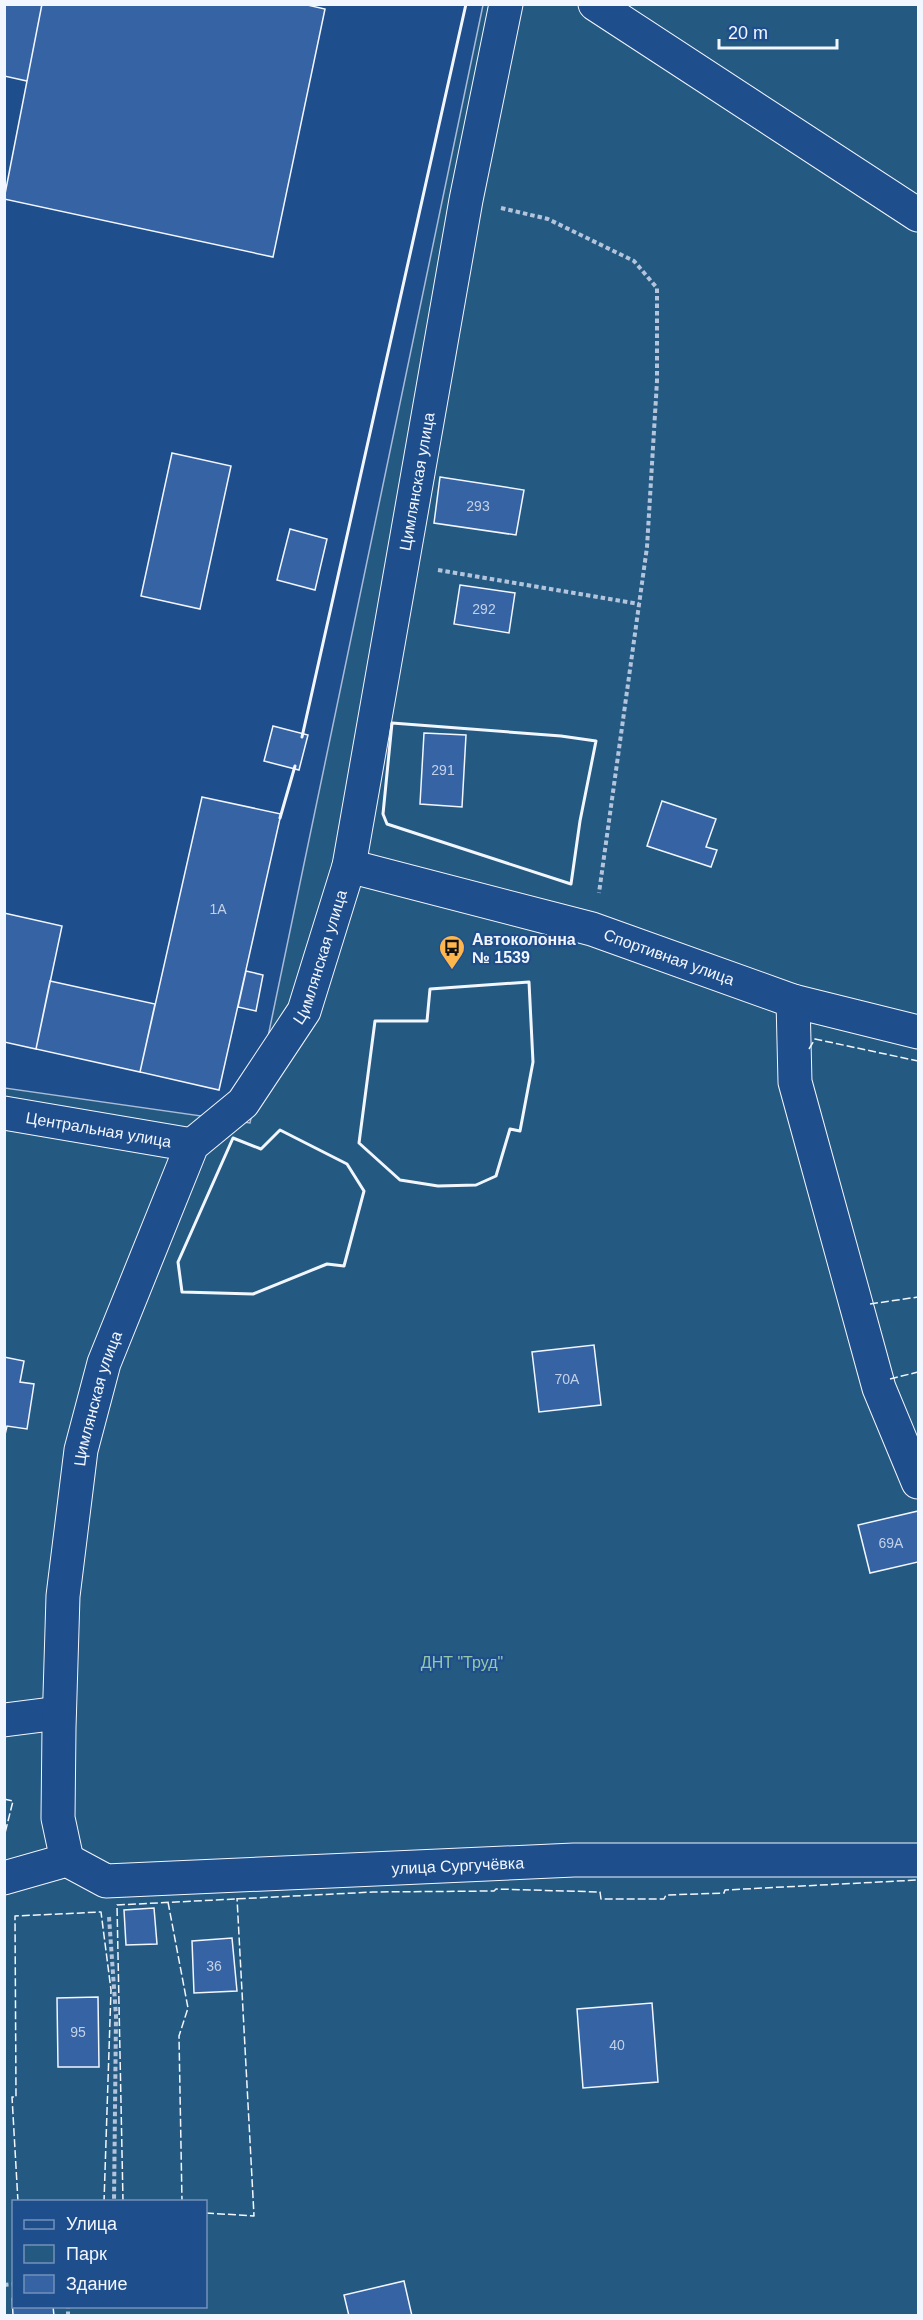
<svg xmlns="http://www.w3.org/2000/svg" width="923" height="2320" viewBox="0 0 923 2320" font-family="Arial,sans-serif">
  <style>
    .green { fill: #245a82; stroke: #a8bbd7; stroke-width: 1.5; fill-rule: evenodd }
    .building { fill: #3563a3; stroke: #f2f6ff; stroke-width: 1.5 }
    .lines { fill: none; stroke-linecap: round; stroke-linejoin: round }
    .minor-casing { stroke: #f2f6ff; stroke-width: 35 }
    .path { stroke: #b3c4dc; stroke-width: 4; stroke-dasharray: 4.5 3; stroke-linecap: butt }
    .minor { stroke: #1f4e8c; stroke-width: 33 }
    .fence { stroke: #f2f6ff; stroke-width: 1.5; stroke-dasharray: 8 3; stroke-linecap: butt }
    .wall { stroke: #f2f6ff; stroke-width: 3 }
    .labels { text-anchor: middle; stroke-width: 4.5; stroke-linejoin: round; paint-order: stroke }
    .number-label { font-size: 14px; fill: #c3d1e8 }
    .street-label { font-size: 16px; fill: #f2f6ff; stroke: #1f4e8c }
    .poi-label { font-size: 16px; font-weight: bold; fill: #f2f6ff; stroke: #1f4e8c; text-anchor: start }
    .park-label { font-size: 16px; fill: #97c8a6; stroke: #1f4e8c }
  </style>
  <rect width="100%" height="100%" fill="#1f4e8c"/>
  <path class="green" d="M483 5H918V2315L5 2316V1088L250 1123ZM14 2202H206V2306H14Z"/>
  <path class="building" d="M4 4H42L27 81 4 76Z
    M42 4H303L325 9 273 257 4 199Z
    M172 453 231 466 200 609 141 596Z
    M440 477 524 490 516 535 434 523Z
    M290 529 327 539 315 590 277 580Z
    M460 585 515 593 509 633 454 624Z
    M273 726 308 735 299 770 264 761Z
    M424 733 466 735 462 807 420 804Z
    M202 797 281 814 219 1090 140 1072Z
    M662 801 716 819 706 847 717 850 711 867 647 846Z
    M4 913 62 926 36 1049 4 1042Z
    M246 971 263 975 256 1011 238 1007Z
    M50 981 155 1004 140 1072 36 1049Z
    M594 1345 601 1405 539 1412 532 1352Z
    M4 1357 24 1361 20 1382 34 1384 27 1429 7 1426 4 1439Z
    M918 1511V1562L870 1573 858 1525Z
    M154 1908 157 1944 126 1945 124 1910Z
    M232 1938 237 1991 194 1993 192 1941Z
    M98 1997 99 2067H58L57 1998Z
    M652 2003 658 2082 583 2088 577 2009Z
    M404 2281 412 2316H349L344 2295Z
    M12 2298 14 2306H53L54 2316 13 2315Z"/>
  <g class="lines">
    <defs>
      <g id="minor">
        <path d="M595 4 918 215"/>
        <path id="s1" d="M349 866 592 929 793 1001 918 1032"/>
        <path d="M793 1001 795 1082 879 1388 918 1482"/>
        <path id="s2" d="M4 1113 192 1145"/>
        <path d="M4 1720 59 1713"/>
        <path id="s3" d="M67 1860 58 1818 59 1728 63 1596 81 1450 104 1363 192 1145 243 1103 304 1011 349 866 466 200 506 4"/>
        <path id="s4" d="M4 1878 67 1860 106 1881 574 1860H918"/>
      </g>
    </defs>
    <use href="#minor" class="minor-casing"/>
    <path class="path" d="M501 208 548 219 634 261 657 288V381L647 547 599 893
      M438 570 639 604
      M109 1917 116 2016 114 2202
      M4 2285 14 2284
      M68 2316V2306"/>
    <use href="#minor" class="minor"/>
    <path class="fence" d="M809 1049 815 1039 918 1061
      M870 1304 918 1297
      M890 1379 918 1372
      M4 1799 13 1801 4 1837
      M168 1902 188 2008 179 2036 182 2202
      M18 2202 12 2097H16L15 1916 101 1912 111 1990 104 2202
      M123 2202 117 1905 373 1892 494 1891 496 1889 600 1892 601 1899H664L666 1895 724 1893 725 1890 918 1880
      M206 2213 254 2216 237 1898"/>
    <path class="wall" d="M392 723 561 736 596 741 580 821 571 884 387 824 383 814Z
      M302 737 466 4
      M280 818 295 766
      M529 982 533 1062 520 1131 510 1129 496 1176 476 1185 438 1186 400 1180 359 1143 375 1021H427L430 989Z
      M280 1130 347 1164 364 1191 344 1266 327 1264 253 1294 182 1292 178 1262 233 1138 261 1149Z"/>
  </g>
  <defs>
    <symbol id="bus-pin" viewBox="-11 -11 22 30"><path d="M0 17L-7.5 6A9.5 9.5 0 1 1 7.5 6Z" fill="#ffb74d" stroke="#1f4e8c"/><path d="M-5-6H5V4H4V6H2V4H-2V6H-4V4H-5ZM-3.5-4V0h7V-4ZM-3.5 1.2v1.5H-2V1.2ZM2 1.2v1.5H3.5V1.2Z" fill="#111"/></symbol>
  </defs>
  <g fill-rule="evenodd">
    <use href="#bus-pin" x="437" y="933" width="30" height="40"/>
  </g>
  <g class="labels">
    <g class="number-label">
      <text x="478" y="511">293</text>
      <text x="484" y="614">292</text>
      <text x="443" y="775">291</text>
      <text x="218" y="914">1А</text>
      <text x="567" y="1384">70А</text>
      <text x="891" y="1548">69А</text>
      <text x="214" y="1971">36</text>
      <text x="78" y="2037">95</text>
      <text x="617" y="2050">40</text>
    </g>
    <g class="street-label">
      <text dy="6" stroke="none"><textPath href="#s3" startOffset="1456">Цимлянская улица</textPath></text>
      <text dy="6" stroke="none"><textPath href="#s3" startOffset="970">Цимлянская улица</textPath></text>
      <text dy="6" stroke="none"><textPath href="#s1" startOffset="333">Спортивная улица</textPath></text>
      <text dy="6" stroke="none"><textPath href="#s2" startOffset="96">Центральная улица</textPath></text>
      <text dy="6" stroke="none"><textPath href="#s3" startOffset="466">Цимлянская улица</textPath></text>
      <text dy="6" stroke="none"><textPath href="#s4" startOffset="462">улица Сургучёвка</textPath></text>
    </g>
    <g class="poi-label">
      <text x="472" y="945">Автоколонна<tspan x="472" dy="18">№ 1539</tspan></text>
    </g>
    <g class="park-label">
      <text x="462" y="1668">ДНТ "Труд"</text>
    </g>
  </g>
  <rect width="923" height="2320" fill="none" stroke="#f2f6ff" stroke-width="12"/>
  <rect x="12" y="2200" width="195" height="108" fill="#1f4e8c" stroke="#7391ba" stroke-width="1.5"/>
  <rect x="24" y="2220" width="30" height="9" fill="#1f4e8c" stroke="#7391ba" stroke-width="1.5"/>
  <text x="66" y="2230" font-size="18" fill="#f2f6ff">Улица</text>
  <rect x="24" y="2245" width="30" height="18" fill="#245a82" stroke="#7391ba" stroke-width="1.5"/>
  <text x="66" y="2260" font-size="18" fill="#f2f6ff">Парк</text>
  <rect x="24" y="2275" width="30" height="18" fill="#3563a3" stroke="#7391ba" stroke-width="1.5"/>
  <text x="66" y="2290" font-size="18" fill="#f2f6ff">Здание</text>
  <path d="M719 39v9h118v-9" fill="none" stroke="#f2f6ff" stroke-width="3"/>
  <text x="728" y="39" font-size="18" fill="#f2f6ff" stroke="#1f4e8c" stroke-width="4.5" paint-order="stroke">20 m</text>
</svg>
